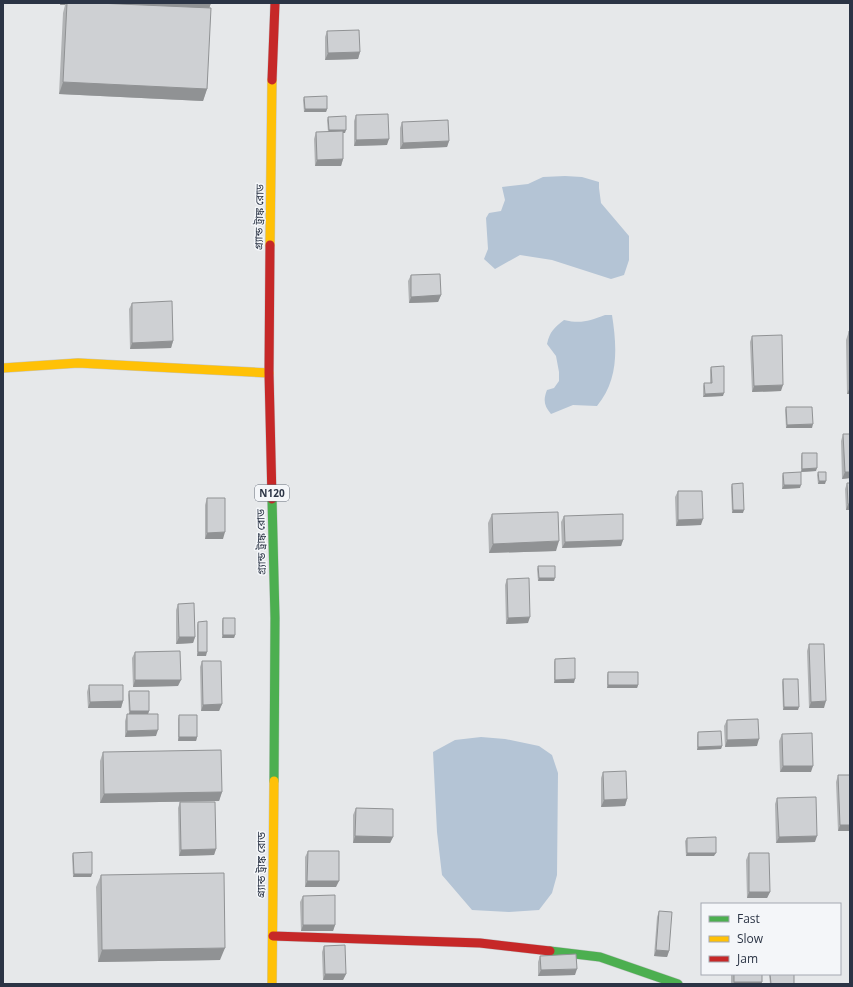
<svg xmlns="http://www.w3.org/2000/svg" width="853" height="987" viewBox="0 0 853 987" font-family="'Open Sans','Noto Sans Bengali',sans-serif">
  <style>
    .water { fill: #b4c4d5 }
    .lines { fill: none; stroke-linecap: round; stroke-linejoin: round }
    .fast-casing { stroke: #c4c6c8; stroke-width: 10 }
    .slow-casing { stroke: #c4c6c8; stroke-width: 10 }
    .jam-casing { stroke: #c4c6c8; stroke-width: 10 }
    .fast { stroke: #4caf50; stroke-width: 9 }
    .slow { stroke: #ffc107; stroke-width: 9 }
    .jam { stroke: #c62828; stroke-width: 9 }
    .wall { fill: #b1b3b5 }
    .shaded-wall { fill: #909294 }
    .building { fill: #ced0d3; stroke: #909294 }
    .labels { text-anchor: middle; stroke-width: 3; stroke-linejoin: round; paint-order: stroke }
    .shield { fill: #f4f6f9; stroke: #676e7b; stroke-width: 1 }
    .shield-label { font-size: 10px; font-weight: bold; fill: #2b3445 }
    .street-label { font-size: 11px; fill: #2b3445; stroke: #f4f6f9 }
  </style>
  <rect width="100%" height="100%" fill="#e6e8ea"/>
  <path class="water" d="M565 176 582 177 599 182V188L601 203 629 236V260L624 275 611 279 552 260 520 255 495 269 484 259 488 249 486 218 489 213 501 211 505 200 502 187 528 184 543 177Z
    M605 315H612C617 347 619 380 597 406L573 405 551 414C544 406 543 400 547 390L554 388 559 381V372L556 356 547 344C550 331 554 328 564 320 581 324 589 321 605 315Z
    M481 737 505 739 539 746 552 755 558 773 557 875 552 893 539 910 509 912 472 910 442 875 437 832 433 752 455 740Z"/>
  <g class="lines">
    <defs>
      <path id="fast" d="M272 499 275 618 274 781
        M550 951 600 957 678 984"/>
      <path id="slow" d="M270 245 272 80
        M3 368 78 363 269 373
        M272 984 274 781"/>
      <path id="jam" d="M272 80 275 3
        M270 245 269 373 272 499
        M273 936 480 943 550 951"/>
    </defs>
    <use href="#fast" class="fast-casing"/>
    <use href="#slow" class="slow-casing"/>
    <use href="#jam" class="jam-casing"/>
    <use href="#fast" class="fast"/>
    <use href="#slow" class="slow"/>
    <use href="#jam" class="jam"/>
  </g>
  <path class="wall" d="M60 3H211L209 8 207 89 203 101 59 94 63 13 65 5H60Z
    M327 31 360 52 358 59 325 60V37Z
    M304 97 327 109 326 112H304L303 100Z
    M356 115 387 145 354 146V121Z
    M328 117 345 133H343V159L341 166H315L314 139 316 132H328L327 120Z
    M402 122 449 141 447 147 400 149V128Z
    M411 275 441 295 438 302 409 303 408 281Z
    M132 303 173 341 171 348 130 349 129 309Z
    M849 331H850V394H847L846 340Z
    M752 336 781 391 752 392 750 342Z
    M711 367 723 396 703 397V386L704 383H710V370Z
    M786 407 812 428H786L785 410Z
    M843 434 850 478 842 479 841 441Z
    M802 453 816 471 801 472V456Z
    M818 472 825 484H818L817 475Z
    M783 473 800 488 782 489V476Z
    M847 483H850V510H846L845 489Z
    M732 484 743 513H732L731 487Z
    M678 491 701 525 676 526 675 497Z
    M207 498 223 539H205V505Z
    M492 514 556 551 489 553 488 523Z
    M564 516 623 540 621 546 562 548 561 522Z
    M538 566 554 581H538L537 569Z
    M507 579 528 623 506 624 505 585Z
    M178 604 195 637 193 643 176 644V610Z
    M223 618 235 635 234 638H222V621Z
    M198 622 206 656H197V625Z
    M809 644 824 708H809L807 651Z
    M135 652 178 686 133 687 132 658Z
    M555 659 574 683H554V662Z
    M202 661 222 704 219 711H201L200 667Z
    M608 672 638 685 637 688H607V675Z
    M783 679 798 710H783L782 682Z
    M89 685 123 701 121 708H88L87 692Z
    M129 691 149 711 148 714 156 736 125 737V721L127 714H129L128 695Z
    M179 715 197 737 196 741H178V719Z
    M727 720 757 746 725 747 724 726Z
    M698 732 722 746 721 749 697 750V735Z
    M782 734 811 772H780L779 741Z
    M103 752 222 792 219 801 100 803V761Z
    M603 772 627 799 625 806 601 807V778Z
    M838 775H850V831H838L836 782Z
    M777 798 815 842 776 843 775 804Z
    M180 802 216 849 214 855 179 856 178 808Z
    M356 808 393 837 390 843H353V815Z
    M687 838 714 856H686L685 841Z
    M308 851 336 887H305V857Z
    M73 853 92 874 91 877H73L72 856Z
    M749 853 770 892 767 898H747L746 860Z
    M101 875 220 960 98 962 96 887Z
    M303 896 335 925 333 931H301L300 902Z
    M659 911 669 951 667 957 654 956 657 917Z
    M324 946 346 974 343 980H323L322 952Z
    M540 956 575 975 538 976V962Z
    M731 974H762V982L761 984H731Z
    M769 974H794V984H770Z"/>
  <path class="shaded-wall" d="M61 3H66L65 5H60Z
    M67 3H211L208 12Z
    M360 52 358 59 325 60 328 53Z
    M63 82 207 89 203 101 59 94Z
    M305 109H327L326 112H304Z
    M329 130H346L345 133H328Z
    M389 139 387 145 354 146 356 140Z
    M449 141 447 147 400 149 403 143Z
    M343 159 341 166H315L317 160Z
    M441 295 438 302 409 303 411 297Z
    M173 341 171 348 130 349 132 343Z
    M783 385 781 391 752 392 754 386Z
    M850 387V394H847Z
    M724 393 723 396 703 397 705 394Z
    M813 424 812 428H786L787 425Z
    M817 468 816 471 801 472 802 469Z
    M845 472H850V478L842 479Z
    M819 481H826L825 484H818Z
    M784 485H801L800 488 782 489Z
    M848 504H850V510H846Z
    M733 510H744L743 513H732Z
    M703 519 701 525 676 526 678 520Z
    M225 532 223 539H205L207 533Z
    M623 540 621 546 562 548 565 542Z
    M559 541 556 551 489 553 493 544Z
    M539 578H555L554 581H538Z
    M530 617 528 623 506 624 508 618Z
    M223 635H235L234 638H222Z
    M179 637H195L193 643 176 644Z
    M198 652H207L206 656H197Z
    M575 679 574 683H554L555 680Z
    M135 680H181L178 686 133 687Z
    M608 685H638L637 688H607Z
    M123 701 121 708H88L90 702Z
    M826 701 824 708H809L811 702Z
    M222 704 219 711H201L203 705Z
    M784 707H799L798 710H783Z
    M130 711H149L148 714H129Z
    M158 730 156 736 125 737 127 731Z
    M179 737H197L196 741H178Z
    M759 739 757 746 725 747 727 740Z
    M722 746 721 749 697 750 698 747Z
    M783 766H813L811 772H780Z
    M222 792 219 801 100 803 104 794Z
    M627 799 625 806 601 807 604 800Z
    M840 825H850V831H838Z
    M355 836 393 837 390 843H353Z
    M817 836 815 842 776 843 779 837Z
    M216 849 214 855 179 856 181 850Z
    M687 853H716L714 856H686Z
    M74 874H92L91 877H73Z
    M307 881H339L336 887H305Z
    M749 892H770L767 898H747Z
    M303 925H335L333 931H301Z
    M225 948 220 960 98 962 102 950Z
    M656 950 669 951 667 957 654 956Z
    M577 969 575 975 538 976 541 970Z
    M325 974H346L343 980H323Z
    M734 982H762L761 984H733Z"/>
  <path class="building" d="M67 3H97L211 8 207 89 63 82Z
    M359 30 360 52 328 53 327 31Z
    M327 96V109H305L304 97Z
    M388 114 389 139 356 140V115Z
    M346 116V130H329L328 117Z
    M448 120 449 141 403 143 402 122Z
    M343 131V159L317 160 316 132Z
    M440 274 441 295 411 297V275Z
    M172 301 173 341 132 343V303Z
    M849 331H850V362Z
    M782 335 783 385 754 386 752 336Z
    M724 366V393L705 394 704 383H712L711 367Z
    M786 407H812L813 424 787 425Z
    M843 434H850V472H845Z
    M802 453H817V468L802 469Z
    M801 472V485H784L783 473Z
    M818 472H826V481H819Z
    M743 483 744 510H733L732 484Z
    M847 483H850V504H848Z
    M678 491H702L703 519 678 520Z
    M207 498H225V532L207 533Z
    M558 512 559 541 493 544 492 514Z
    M623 514V540L565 542 564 516Z
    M538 566H555V578H539Z
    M529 578 530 617 508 618 507 579Z
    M194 603 195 637H179L178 604Z
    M223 618H235V635H223Z
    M207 621V652H198V622Z
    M809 644H824L826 701 811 702Z
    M180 651 181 680H135V652Z
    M575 658V679L555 680V659Z
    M202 661H221L222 704 203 705Z
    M608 672H638V685H608Z
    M783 679H798L799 707H784Z
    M89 685H123V701L90 702Z
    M129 691H149V711H130Z
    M127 714H158V730L127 731Z
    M179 715H197V737H179Z
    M758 719 759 739 727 740V720Z
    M721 731 722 746 698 747V732Z
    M812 733 813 766H783L782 734Z
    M221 750 222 792 104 794 103 752Z
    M626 771 627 799 604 800 603 772Z
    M838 775H850V825H840Z
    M816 797 817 836 779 837 777 798Z
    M180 802H215L216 849 181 850Z
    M356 808 393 809V837L355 836Z
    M716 837V853H687V838Z
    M308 851H339V881H307Z
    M92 852V874H74L73 853Z
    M749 853H769L770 892H749Z
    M224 873 225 948 102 950 101 875Z
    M335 895V925H303V896Z
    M659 911 672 912 669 951 656 950Z
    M345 945 346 974H325L324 946Z
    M576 954 577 969 541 970 540 956Z
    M734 974H762V982H734Z
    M770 974H794V984H771Z"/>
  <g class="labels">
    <rect class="shield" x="255" y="485" width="34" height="16" rx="3"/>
    <g class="shield-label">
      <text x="272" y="497">N120</text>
    </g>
    <g class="street-label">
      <text transform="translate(259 217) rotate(-89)" y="4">গ্র্যান্ড ট্রাঙ্ক রোড</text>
      <text transform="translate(261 542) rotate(-91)" y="4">গ্র্যান্ড ট্রাঙ্ক রোড</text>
      <text transform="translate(261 865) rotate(-90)" y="4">গ্র্যান্ড ট্রাঙ্ক রোড</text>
    </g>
  </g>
  <rect width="853" height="987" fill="none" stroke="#2b3445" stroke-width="8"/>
  <rect x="701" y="903" width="140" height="72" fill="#f4f6f9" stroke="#a4a8b1"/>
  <rect x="709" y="916" width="20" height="6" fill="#4caf50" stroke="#a4a8b1"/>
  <text x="737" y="923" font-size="12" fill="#2b3445">Fast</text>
  <rect x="709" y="936" width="20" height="6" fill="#ffc107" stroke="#a4a8b1"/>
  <text x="737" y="943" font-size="12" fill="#2b3445">Slow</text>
  <rect x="709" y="956" width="20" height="6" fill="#c62828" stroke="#a4a8b1"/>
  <text x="737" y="963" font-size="12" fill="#2b3445">Jam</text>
</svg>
